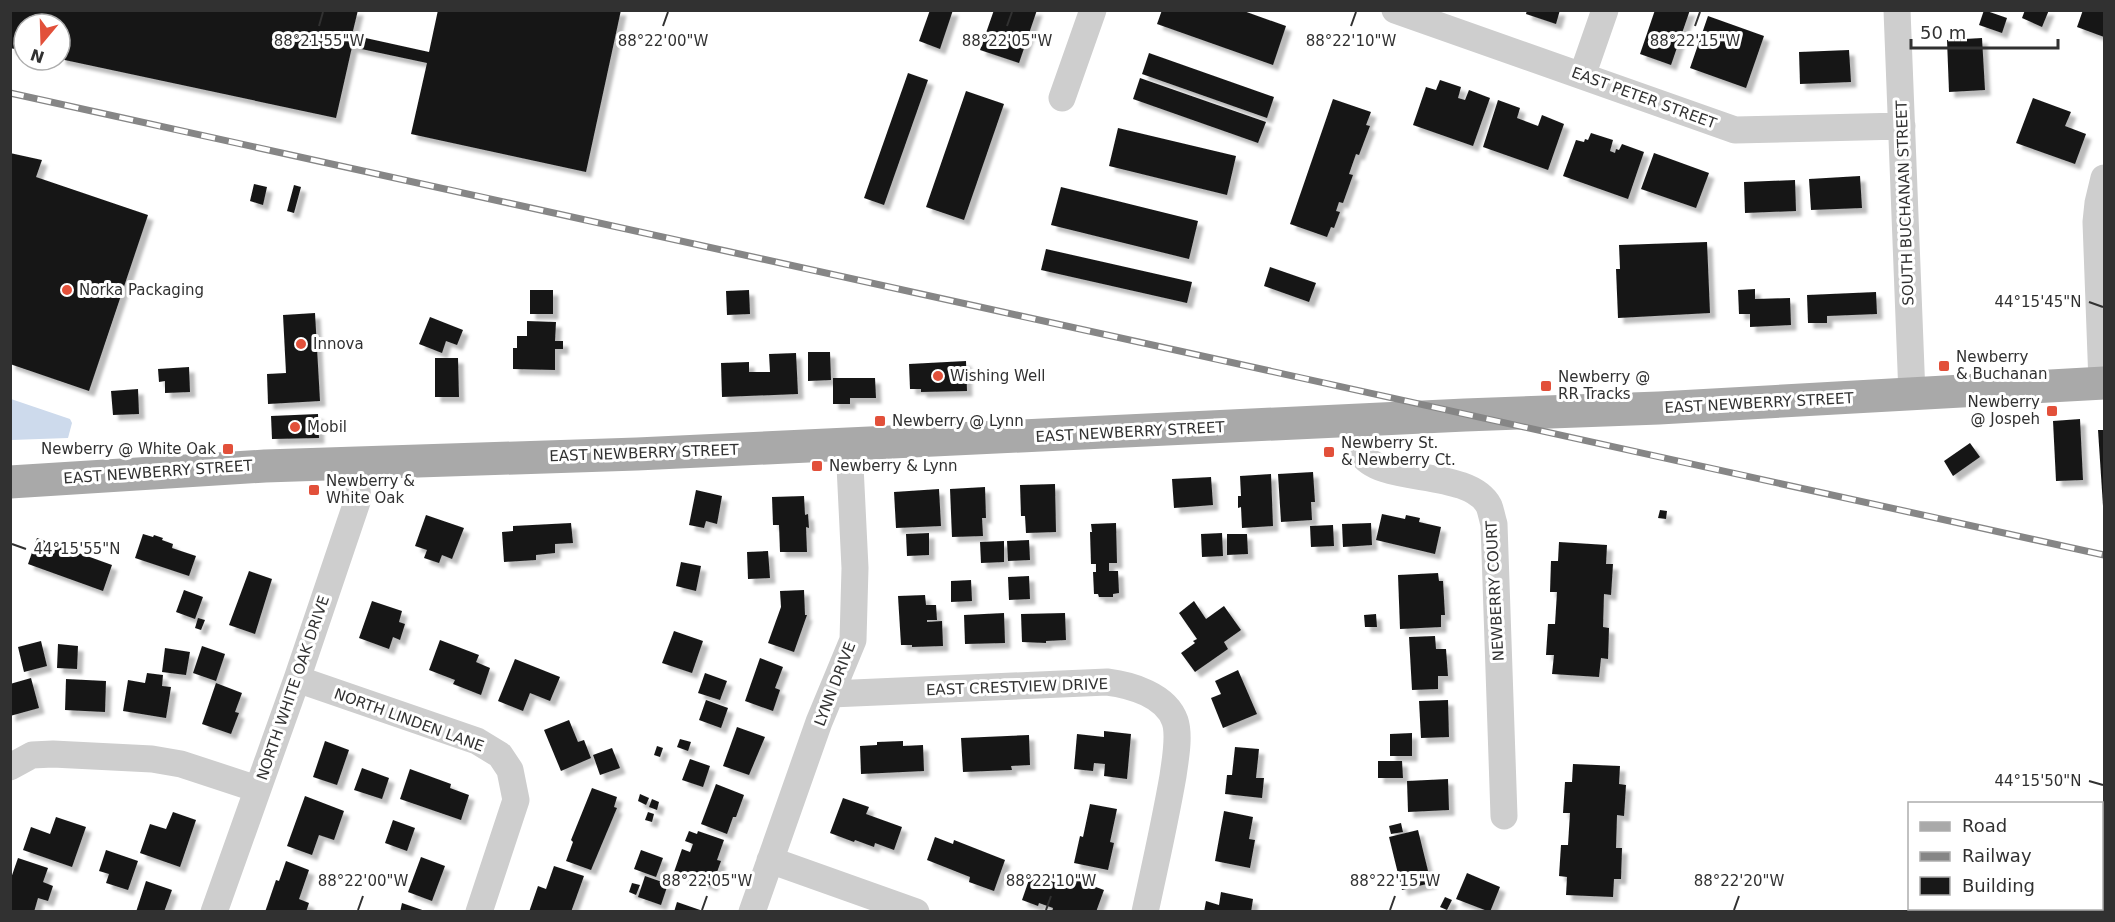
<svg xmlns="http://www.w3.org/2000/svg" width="2115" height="922" viewBox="0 0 2115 922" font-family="'DejaVu Sans',sans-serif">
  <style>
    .water { fill: #cddaec }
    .building { fill: #181818; filter: url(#shadow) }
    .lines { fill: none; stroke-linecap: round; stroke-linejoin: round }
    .minor { stroke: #cecece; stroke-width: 27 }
    .major { stroke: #a9a9a9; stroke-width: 33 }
    .rail-casing { stroke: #868686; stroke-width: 7 }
    .rail { stroke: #fff; stroke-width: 4.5; stroke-dasharray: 14; stroke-linecap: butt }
    .ticks { fill: none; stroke: #313131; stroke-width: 2 }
    .poi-dot { fill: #e2503a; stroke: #fff; stroke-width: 2 }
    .labels { text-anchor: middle; stroke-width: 6; stroke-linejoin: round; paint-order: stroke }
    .street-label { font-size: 15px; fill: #313131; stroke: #fff }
    .poi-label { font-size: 15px; fill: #313131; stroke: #fff; text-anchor: start }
    .ticks-label { font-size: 15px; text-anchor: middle; fill: #313131; stroke: #fff; stroke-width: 6; stroke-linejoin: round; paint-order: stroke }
  </style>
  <defs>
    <filter id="shadow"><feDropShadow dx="5.5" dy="5.5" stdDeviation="1.5" flood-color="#0004"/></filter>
  </defs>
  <rect width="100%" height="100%" fill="#fff"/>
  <path class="water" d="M11 399 70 419 72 423 68 438 11 440Z"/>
  <path class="building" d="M10 10H358L352 35 429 52 438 10H621L586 172 411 134 427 63 352 47 336 118 60 59V24H24V51L10 48Z
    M930 10H953L940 49 919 41Z
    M994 10H1037L1019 63 980 50Z
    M1162 10H1241L1286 26 1273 65 1157 24Z
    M1527 10H1560L1556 24 1526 14Z
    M1655 10H1690L1671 65 1640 54Z
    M1984 10 2007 18 2002 33 1979 25Z
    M2025 10H2049L2042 27 2022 18Z
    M2083 10H2104V37L2077 27Z
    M1708 16 1764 36 1746 88 1690 68Z
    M1982 38 1985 90 1949 92 1947 40Z
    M1849 50 1851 82 1800 84 1799 52Z
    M1149 53 1274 97 1267 118 1142 74Z
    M908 73 928 80 884 205 864 198Z
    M1140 78 1266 122 1258 143 1133 99Z
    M1440 80 1461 87 1458 98 1465 100 1469 90 1490 98 1473 146 1413 125 1426 87 1436 90Z
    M966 91 1004 104 964 220 926 207Z
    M2033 98 2071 112 2065 126 2086 134 2075 164 2016 143Z
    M1333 99 1371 112 1366 125 1370 126 1359 155 1356 154 1349 174 1353 175 1343 203 1339 202 1336 211 1340 212 1334 228 1331 227 1327 237 1290 224Z
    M1498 100 1520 108 1517 118 1538 126 1542 115 1564 124 1548 170 1483 147Z
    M1118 128 1236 156 1227 195 1109 166Z
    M1591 133 1613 140 1610 151 1615 153 1616 149 1619 150 1622 144 1644 152 1628 199 1563 176 1576 140 1584 142 1585 139 1588 140Z
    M10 153 42 160 36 177 148 215 89 391 10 364Z
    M1654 153 1709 173 1696 208 1641 189Z
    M1860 176 1862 208 1811 210 1809 179Z
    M1795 180 1796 211 1745 213 1744 182Z
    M254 184 267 187 263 205 250 201Z
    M294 185 301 187 294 213 287 211Z
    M1061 187 1198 221 1189 259 1051 225Z
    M1707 242 1710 313 1618 318 1616 269H1620L1619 245Z
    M1046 249 1192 282 1187 303 1041 270Z
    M1270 267 1316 283 1309 302 1264 286Z
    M1755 289V299L1790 298 1791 325 1750 327V314H1739L1738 290Z
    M530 290H553V314H530Z
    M749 290 750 314 727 315 726 291Z
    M1876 292 1877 314 1827 316V323H1808L1807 295Z
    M315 313 320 401 268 404 267 374 286 373 283 315Z
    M430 317 463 330 457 345 446 341 442 353 419 344Z
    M527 321 556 322 555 341H563V349H555V370L513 369V348H517V336H527Z
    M808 352H830L831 380 808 381Z
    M796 353 798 394 722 397 721 363 749 362V372H770L769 354Z
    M435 358H458L459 397H435Z
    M966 361 967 391 921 392V389H910L909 364Z
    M189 367 190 392 165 393V381L159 382 158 369Z
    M833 378H875L876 398H850V404H833Z
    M138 389 139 414 113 415 111 391Z
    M318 414 319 438 272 439 271 416Z
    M2080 419 2083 480 2056 481 2053 421Z
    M2098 430H2104V506H2103Z
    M1970 443 1980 457 1953 476 1944 461Z
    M1313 472 1315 502H1311L1312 520 1281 522 1278 474Z
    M1271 474 1273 526 1242 528 1241 507 1238 508V496H1241L1240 476Z
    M1211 477 1213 505 1174 508 1172 479Z
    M1055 484 1056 532 1026 533 1025 516H1021L1020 485Z
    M985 487 986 518H982L983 536 952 537 950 489Z
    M939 489 941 526 896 528 894 492Z
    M696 490 722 496 717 524 706 521 704 528 689 525Z
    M804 496 805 515 808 514 809 528 806 527 807 552H780L779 525H773L772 497Z
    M1660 510 1667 511 1666 519 1658 518Z
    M1382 514 1405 519 1406 515 1420 518 1419 522 1441 527 1435 554 1376 540Z
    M426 515 464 528 452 559 442 555 439 563 424 558 427 550 415 546Z
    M571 523 573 543 555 544V553L536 555V560L504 562 502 532 513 531V526Z
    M1116 523 1117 563H1109V571H1118L1119 593 1113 594V597H1099L1098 594H1094L1093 572H1096V564H1091L1090 532H1092L1091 524Z
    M1371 523 1372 545 1343 547 1342 524Z
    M1333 525 1334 546 1311 547 1310 526Z
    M929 533V555L907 556 906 534Z
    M1222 533 1223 556 1202 557 1201 534Z
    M143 534 153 537 154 535 163 538 162 540 173 544 172 548 196 556 189 576 135 558Z
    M1227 534H1247L1248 554 1227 555Z
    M37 538 112 565 103 591 28 564Z
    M1029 540 1030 560 1008 561 1007 541Z
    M1004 541V562L981 563 980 542Z
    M1559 542 1607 545 1606 564H1613L1611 595 1604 594 1603 627 1609 628 1608 659 1601 658 1599 677 1552 674 1554 655H1546L1548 624H1555L1557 592H1550L1551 561H1558Z
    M768 551 770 578 748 579 747 552Z
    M681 562 701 566 696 591 676 586Z
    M249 571 272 579 255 634 229 625Z
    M1438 573 1439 581H1443L1445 615H1441V627L1400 629 1398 575Z
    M1029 576 1030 599 1009 600 1008 577Z
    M971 580 972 601 951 602V581Z
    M184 590 203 597 195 619 176 612Z
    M804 590 805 615H807L794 652 768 643 781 607 780 591Z
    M925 595 926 605H936L937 620H927V622L942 621 943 646 912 647V645H901L898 596Z
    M372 601 402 611 399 622 405 624 400 640 393 637 389 649 359 638Z
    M1194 601 1206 619 1224 606 1241 630 1224 642 1228 649 1195 672 1181 653 1195 643 1193 641 1197 639 1179 613Z
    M1004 613 1005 643 965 644 964 615Z
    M1065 613 1066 640 1046 641V643L1022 642 1021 614Z
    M1376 614 1377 627H1365L1364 615Z
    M198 618 205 620 201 630 195 628Z
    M674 631 703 641 692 673 662 663Z
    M1435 636 1436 649H1446L1448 676H1438V689L1412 690 1409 637Z
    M440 640 479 655 476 662 490 668 481 695 453 684 455 680 429 670Z
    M41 641 47 666 24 672 18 647Z
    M58 644 78 646 77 669 57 668Z
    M202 646 225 654 216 681 193 673Z
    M165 648 190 652 186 675 162 672Z
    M760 658 783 667 775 688 780 690 773 711 745 701Z
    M515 659 560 677 550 701 530 693 523 711 498 701Z
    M1238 670 1257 714 1223 728 1211 698 1221 694 1215 681Z
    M147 673 163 675 162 686 171 687 166 718 123 711 128 680 145 683Z
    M705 673 727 681 720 700 698 693Z
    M31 678 39 708 10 716V684Z
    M66 679 106 681 105 712 65 710Z
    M216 683 242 693 235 712 239 713 231 734 202 724Z
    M706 700 728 708 721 728 699 720Z
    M1448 700 1449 737 1421 738 1419 701Z
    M569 720 578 742 584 740 591 758 561 771 544 730Z
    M737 727 765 737 749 775 723 766Z
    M1104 731 1131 734 1127 779 1104 776 1105 764 1094 763 1093 771 1074 769 1077 734 1104 737Z
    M1412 733V756H1390V734Z
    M1029 735 1030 765 1011 766 1012 770 963 772 961 738Z
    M680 739 691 742 688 751 677 747Z
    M325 741 349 750 337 785 313 777Z
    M903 741V746L923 745 924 771 861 774 860 746 877 745V742Z
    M657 746 663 748 660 757 654 755Z
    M1235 747 1259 749 1256 778H1264L1262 798 1225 794 1227 775H1232Z
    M612 748 620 768 600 775 593 755Z
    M690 759 710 766 703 787 682 780Z
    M1378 761H1402L1403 778H1378Z
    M1573 764 1620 766 1619 784 1626 785 1624 816 1617 815 1616 848H1622L1621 879H1614L1613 897 1566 895 1567 877 1559 876 1561 845H1568L1570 813H1563L1565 782H1572Z
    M362 768 389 778 382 799 354 790Z
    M410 769 451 784 450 788 469 795 461 820 400 799Z
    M1448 779 1449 810 1408 812 1407 781Z
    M716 784 744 795 736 817H733L727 834 701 824Z
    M592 788 617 797 614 807 617 808 591 870 566 861 573 842 571 840Z
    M640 794 649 798 646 805 638 801Z
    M305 796 344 811 334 840 319 835 312 855 287 846Z
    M843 798 869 807 866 814 902 827 894 850 875 843 874 847 855 840 854 842 830 833Z
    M652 799 659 802 657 810 649 807Z
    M1090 804 1117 809 1110 842 1114 843 1108 870 1074 863 1080 836 1083 837Z
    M1224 811 1253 817 1249 839 1255 840 1250 868 1215 861Z
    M173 812 196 820 180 867 140 853 150 824 166 829Z
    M648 812 654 814 652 822 645 820Z
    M56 817 86 827 72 867 23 850 31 827 50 834Z
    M393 820 415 828 407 851 385 843Z
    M1401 823 1403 832 1391 834 1389 826Z
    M1418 830 1431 883 1402 890 1389 837Z
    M689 831 697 834 698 831 724 840 717 860 721 861 712 886 674 872 682 849 690 852 693 844 685 841Z
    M935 837 953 844 954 840 1005 860 994 891 969 882 970 877 927 860Z
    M106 850 138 861 128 890 106 883 109 874 99 871Z
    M641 850 663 858 656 877 634 869Z
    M421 857 445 866 432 901 408 892Z
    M18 858 48 868 43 882 53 886 48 901 38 898 34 912H10V881Z
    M286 861 309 870 299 899 309 903 306 912H265L276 880 279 881Z
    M554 866 584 876 571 912H529L538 886 546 889Z
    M1467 873 1500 887 1490 912 1456 899Z
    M1031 874 1071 888 1074 879 1104 890 1096 912H1052L1053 908 1039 903 1038 906 1022 900Z
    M645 876 668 884 661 905 638 897Z
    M146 881 172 890 164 912H136Z
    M632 883 640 885 636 895 629 892Z
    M1221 892 1253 899 1251 912H1204L1206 901 1219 905Z
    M1445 897 1452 900 1447 910 1440 907Z
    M677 902 703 911V912H674Z
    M402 903 425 911V912H400Z"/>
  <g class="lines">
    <path class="minor" d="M1395 10 1735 130 1902 126
      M1897 10 1912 395
      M1582 76 1605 10
      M1062 98 1093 10
      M2102 383 2096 222 2098 203 2104 178
      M1356 421C1357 431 1356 445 1361 453 1380 485 1469 468 1489 506 1491 511 1492 518 1494 524L1504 816
      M297 679 477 741 500 755 510 770 516 800 479 912
      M831 694 1107 682C1131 685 1166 695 1175 721 1180 736 1175 761 1173 776 1165 822 1155 866 1145 912
      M10 767 32 755 53 754 152 759 181 764 257 789
      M770 860 916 912
      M214 912 297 679 358 499 354 463
      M752 912 819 722 853 640 855 568 849 445"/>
    <path class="major" d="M10 482 265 466 637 454 1465 415 1659 408 2104 383"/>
    <defs>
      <path id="rail" d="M10 93 2104 555"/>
    </defs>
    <use href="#rail" class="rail-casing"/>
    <use href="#rail" class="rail"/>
  </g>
  <path class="ticks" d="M319 26 323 12M663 26 668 12M1007 26 1012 12M1351 26 1356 12M1695 26 1700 12M2089 302 2103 307M12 544 26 549M2089 781 2103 785M358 910 363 896M702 910 707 896M1046 910 1051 896M1390 910 1395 896M1734 910 1739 896"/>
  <g class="poi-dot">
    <circle cx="67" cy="290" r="6"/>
    <circle cx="301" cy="344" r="6"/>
    <rect x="1938" y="360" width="12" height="12" rx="3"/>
    <circle cx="938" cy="376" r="6"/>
    <rect x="1540" y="380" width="12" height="12" rx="3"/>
    <rect x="2046" y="405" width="12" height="12" rx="3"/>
    <rect x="874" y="415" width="12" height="12" rx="3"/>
    <circle cx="295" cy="427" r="6"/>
    <rect x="222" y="443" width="12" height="12" rx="3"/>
    <rect x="1323" y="446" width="12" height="12" rx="3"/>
    <rect x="811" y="460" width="12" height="12" rx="3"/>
    <rect x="308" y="484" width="12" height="12" rx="3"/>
  </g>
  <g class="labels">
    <g class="street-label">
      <text transform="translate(1644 98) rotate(20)" y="5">EAST PETER STREET</text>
      <text transform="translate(1905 203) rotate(-92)" y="5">SOUTH BUCHANAN STREET</text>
      <text transform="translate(1759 403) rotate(-3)" y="5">EAST NEWBERRY STREET</text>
      <text transform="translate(1130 432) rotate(-3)" y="5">EAST NEWBERRY STREET</text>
      <text transform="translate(644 453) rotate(-2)" y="5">EAST NEWBERRY STREET</text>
      <text transform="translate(158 472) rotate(-4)" y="5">EAST NEWBERRY STREET</text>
      <text transform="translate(1495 591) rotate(-93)" y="5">NEWBERRY COURT</text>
      <text transform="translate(835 684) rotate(-69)" y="5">LYNN DRIVE</text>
      <text transform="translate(1017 687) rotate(-2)" y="5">EAST CRESTVIEW DRIVE</text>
      <text transform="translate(293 688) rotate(-71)" y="5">NORTH WHITE OAK DRIVE</text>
      <text transform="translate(409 720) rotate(20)" y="5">NORTH LINDEN LANE</text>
    </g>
    <g class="poi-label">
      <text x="79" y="295">Norka Packaging</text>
      <text x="313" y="349">Innova</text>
      <text x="1956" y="362">Newberry<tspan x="1956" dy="17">&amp; Buchanan</tspan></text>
      <text x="950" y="381">Wishing Well</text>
      <text x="1558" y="382">Newberry @<tspan x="1558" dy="17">RR Tracks</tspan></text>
      <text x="2040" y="407" text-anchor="end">Newberry<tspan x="2040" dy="17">@ Jospeh</tspan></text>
      <text x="892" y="426">Newberry @ Lynn</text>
      <text x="307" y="432">Mobil</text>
      <text x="1341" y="448">Newberry St.<tspan x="1341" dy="17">&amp; Newberry Ct.</tspan></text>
      <text x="216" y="454" text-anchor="end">Newberry @ White Oak</text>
      <text x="829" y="471">Newberry &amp; Lynn</text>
      <text x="326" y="486">Newberry &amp;<tspan x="326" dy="17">White Oak</tspan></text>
    </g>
  </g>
  <g class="ticks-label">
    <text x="319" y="46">88°21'55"W</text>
    <text x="663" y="46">88°22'00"W</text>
    <text x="1007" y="46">88°22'05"W</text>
    <text x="1351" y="46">88°22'10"W</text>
    <text x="1695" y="46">88°22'15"W</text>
    <text x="2038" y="307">44°15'45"N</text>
    <text x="77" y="554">44°15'55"N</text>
    <text x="2038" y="786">44°15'50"N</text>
    <text x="363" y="886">88°22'00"W</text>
    <text x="707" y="886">88°22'05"W</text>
    <text x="1051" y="886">88°22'10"W</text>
    <text x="1395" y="886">88°22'15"W</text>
    <text x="1739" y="886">88°22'20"W</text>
  </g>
  <rect width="2115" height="922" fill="none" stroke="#313131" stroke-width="24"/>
  <rect x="1908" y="802" width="195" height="108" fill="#ffffff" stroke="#adadad" stroke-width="1.5"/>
  <rect x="1920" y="822" width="30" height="9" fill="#a9a9a9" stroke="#adadad" stroke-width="1.5"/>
  <text x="1962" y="832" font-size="18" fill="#313131">Road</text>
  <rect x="1920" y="852" width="30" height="9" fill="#868686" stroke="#adadad" stroke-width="1.5"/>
  <text x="1962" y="862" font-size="18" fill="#313131">Railway</text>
  <rect x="1920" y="877" width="30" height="18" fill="#181818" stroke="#adadad" stroke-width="1.5"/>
  <text x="1962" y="892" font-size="18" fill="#313131">Building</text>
  <g transform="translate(42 42) rotate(199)"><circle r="28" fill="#ffffff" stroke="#adadad" stroke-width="1.5"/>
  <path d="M0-4.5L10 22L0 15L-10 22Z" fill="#e2503a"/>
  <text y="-9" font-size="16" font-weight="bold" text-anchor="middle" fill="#313131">N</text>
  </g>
  <path d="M1911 39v9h147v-9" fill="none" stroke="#313131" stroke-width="3"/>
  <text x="1920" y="39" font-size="18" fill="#313131" stroke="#ffffff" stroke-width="4.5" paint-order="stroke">50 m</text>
</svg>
